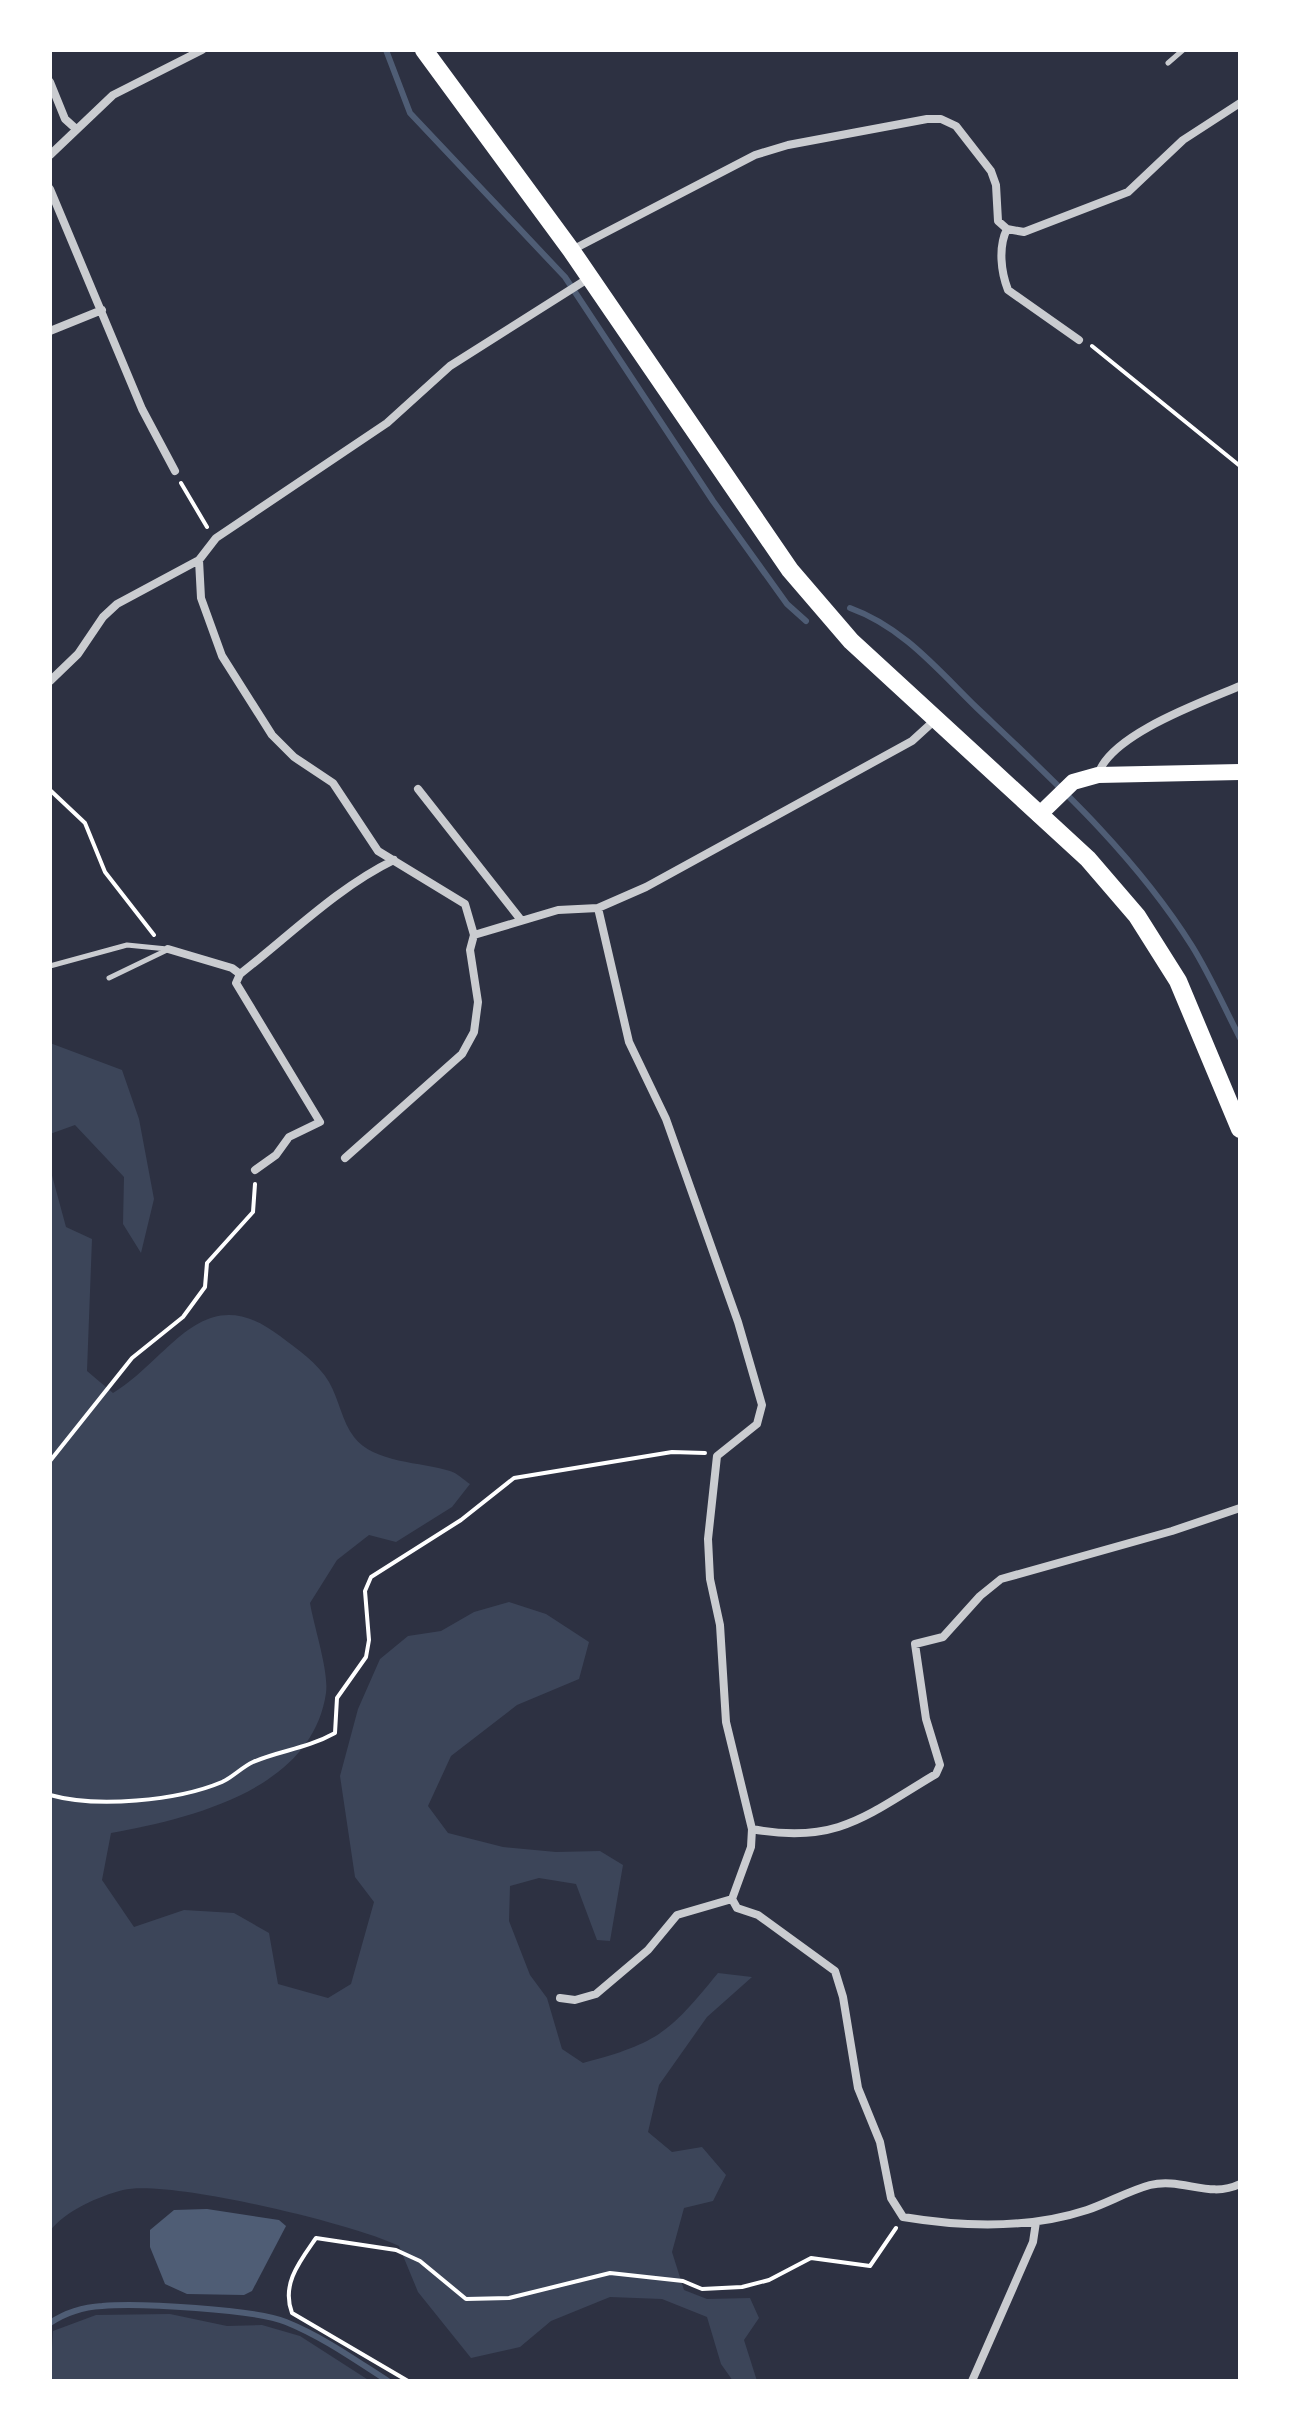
<svg xmlns="http://www.w3.org/2000/svg" width="1290" height="2431" viewBox="0 0 1290 2431" font-family="Manrope,sans-serif">
  <style>
    .green { fill: #3c4559 }
    .water { fill: #4f5d75 }
    .lines { fill: none; stroke-linecap: round; stroke-linejoin: round }
    .stream { stroke: #4f5d75; stroke-width: 6 }
    .path { stroke: #fff; stroke-width: 4 }
    .service { stroke: #caccd0; stroke-width: 5 }
    .minor { stroke: #caccd0; stroke-width: 8 }
    .secondary { stroke: #fff; stroke-width: 16 }
    .trunk { stroke: #fff; stroke-width: 18 }
  </style>
  <rect width="100%" height="100%" fill="#2d3142"/>
  <path class="green" d="M50 1043 122 1070 139 1119 154 1199 141 1253 123 1224 124 1177 75 1125 50 1134Z
    M50 1168 66 1227 92 1239 87 1371 113 1393C172 1357 203 1277 280 1336 297 1349 318 1363 329 1382 339 1399 342 1422 354 1437 373 1463 422 1462 450 1471 457 1473 464 1480 470 1484L452 1507 396 1542 369 1535 337 1560 310 1603C314 1627 329 1671 326 1693 312 1790 191 1818 111 1833L102 1880 134 1927 184 1910 234 1913 269 1933 278 1984 328 1998 351 1984 374 1902 355 1877 340 1776 358 1709 380 1659 408 1636 441 1631 474 1612 509 1602 546 1614 589 1642 579 1679 517 1705 451 1756 428 1806 448 1833 503 1847 556 1852 600 1851 623 1865 610 1941 597 1940 576 1884 539 1878 510 1886 509 1921 530 1975 547 1998 562 2049 583 2063C658 2043 669 2033 718 1973L752 1977 707 2017 659 2085 648 2132 672 2152 702 2147 726 2175 713 2201 684 2208 672 2252 684 2290 707 2299 750 2298 759 2318 744 2340 757 2381H733L721 2364 707 2317 662 2299 610 2297 551 2321 520 2347 471 2358 418 2292 399 2246C354 2224 169 2179 123 2190 99 2196 65 2211 50 2231Z
    M170 2314 227 2326 262 2325 300 2336 370 2381H50L53 2331 96 2315Z"/>
  <path class="water" d="M207 2209 279 2220 286 2226 252 2291 244 2295 187 2294 165 2284 150 2247V2230L174 2210Z"/>
  <g class="lines">
    <path class="stream" d="M386 50 410 113 565 277 713 501 787 604 806 621
      M850 608C903 627 938 670 977 708 1054 781 1135 855 1192 946 1210 975 1224 1007 1240 1038
      M50 2323C65 2313 84 2307 102 2306 139 2303 254 2309 286 2322 323 2337 355 2360 388 2381"/>
    <path class="path" d="M1092 346 1240 466
      M181 483 207 527
      M50 790 85 823 105 872 154 935
      M50 1461 132 1358 183 1317 205 1287 207 1263 253 1212 255 1184
      M50 1795C96 1808 177 1801 222 1782 233 1777 242 1767 253 1762 281 1750 306 1749 335 1733L337 1698 366 1657 369 1640 365 1591 371 1577 461 1520 514 1478 672 1452 705 1453
      M408 2381 292 2313C281 2284 300 2261 316 2238L396 2250 420 2261 466 2299 509 2298 610 2273 683 2281 702 2289 742 2287 769 2280 811 2258 870 2266 896 2228"/>
    <path class="service" d="M1168 63 1183 50
      M50 966 127 945 167 949
      M109 978 167 950"/>
    <path class="minor" d="M50 82 65 119 75 128
      M50 155 113 95 202 50
      M50 189 142 409 175 471
      M1007 229C998 247 1001 272 1008 290L1079 340
      M572 250 755 155 788 145 927 119H941L956 126 991 171 996 185 998 221 1007 229 1024 232 1128 192 1183 140 1240 103
      M50 331 102 310
      M199 560 201 598 222 656 272 735 294 757 333 783 378 851 465 904 474 935 470 950 478 1002 474 1032 462 1054 345 1158
      M50 681 78 654 103 617 117 604 199 560 216 538 387 423 450 366 589 278
      M1098 775C1109 735 1202 702 1240 686
      M418 789 521 920
      M598 908 629 1042 666 1119 738 1322 762 1405 757 1424 717 1456 708 1539 710 1579 720 1625 726 1722 752 1829 751 1847 732 1899 737 1908 758 1915 835 1971 843 1997 858 2088 880 2142 891 2198 903 2217C963 2227 1029 2229 1087 2210 1108 2203 1128 2191 1150 2185 1182 2177 1209 2199 1240 2184
      M474 935 558 910 598 908 646 887 912 741 935 720
      M168 949 232 968 240 974
      M255 1170 276 1155 289 1137 320 1122 236 983 240 974C289 936 338 887 394 860
      M752 1829C837 1845 867 1815 936 1774L940 1765 926 1719 915 1644 943 1637 980 1596 1001 1579 1172 1531 1240 1508
      M560 1998 575 2000 596 1994 648 1950 677 1915 732 1899
      M972 2381 1033 2242 1036 2222"/>
    <path class="secondary" d="M1039 815 1073 782 1098 775 1240 772"/>
    <path class="trunk" d="M424 50 571 250 790 570 851 641 1088 859 1137 916 1178 981 1240 1129"/>
  </g>
  <rect width="1290" height="2431" fill="none" stroke="#ffffff" stroke-width="104"/>
</svg>
